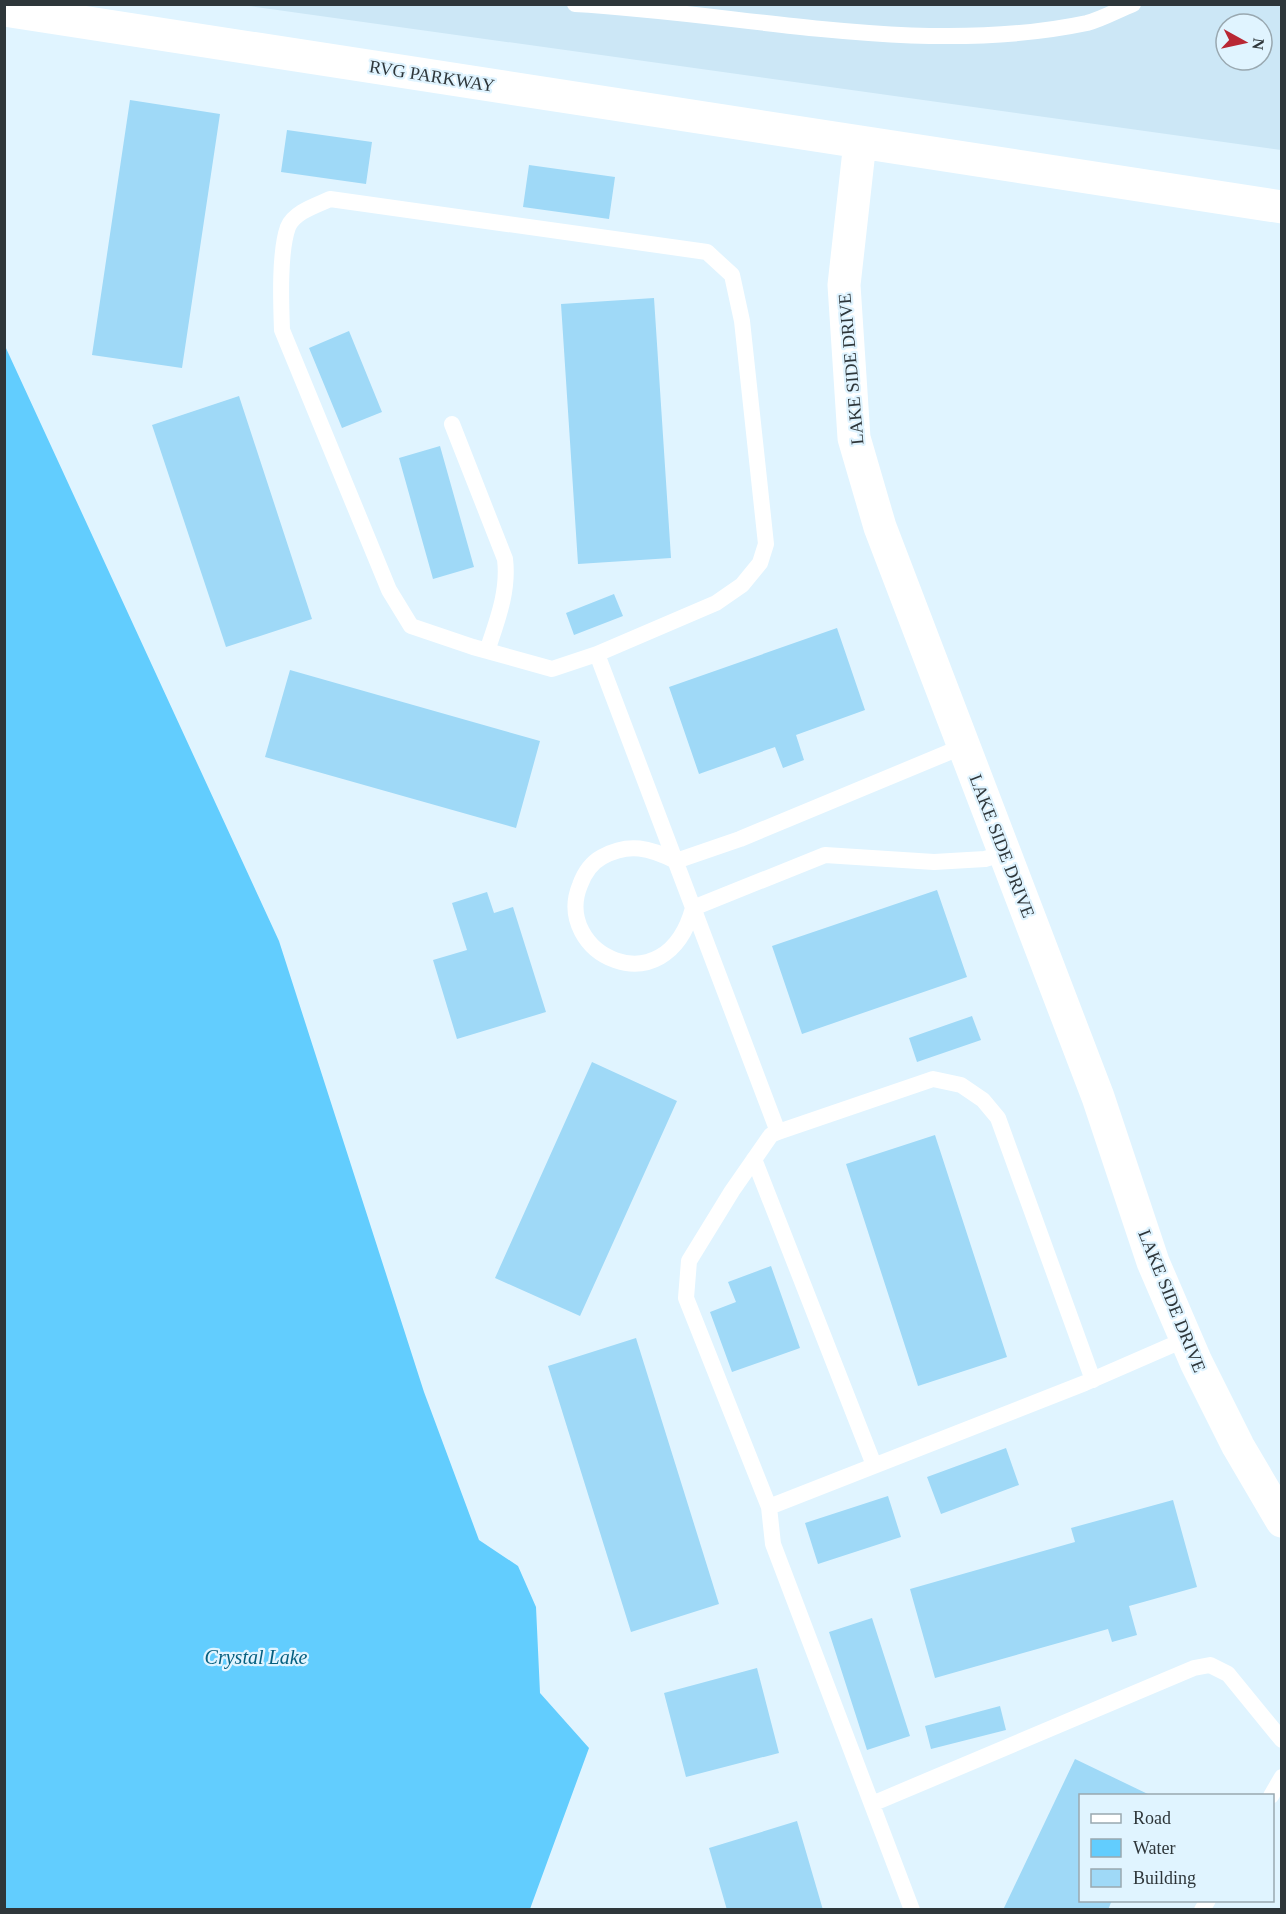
<svg xmlns="http://www.w3.org/2000/svg" width="1286" height="1914" viewBox="0 0 1286 1914" font-family="Georgia,serif">
  <style>
    .built { fill: #cce7f6; fill-rule: evenodd }
    .water { fill: #62cdfe }
    .building { fill: #9fd9f7 }
    .lines { fill: none; stroke-linecap: round; stroke-linejoin: round }
    .lane { stroke: #fff; stroke-width: 16 }
    .street { stroke: #fff; stroke-width: 33 }
    .labels { text-anchor: middle; stroke-width: 4.5; stroke-linejoin: round; paint-order: stroke }
    .street-label { font-size: 18px; fill: #2e363a; stroke: #e0f4ff }
    .water-label { font-size: 20px; font-style: italic; fill: #055f80; stroke: #e0f4ff }
  </style>
  <rect width="100%" height="100%" fill="#e0f4ff"/>
  <path class="built" d="M242 5H1281V150ZM1226 24H1262V60H1226Z"/>
  <path class="water" d="M5 346 279 941 424 1392 479 1540 518 1566 536 1607 540 1693 589 1748 530 1909H5Z"/>
  <path class="building" d="M130 100 220 114 182 368 92 355Z
    M287 130 372 142 366 184 281 172Z
    M529 165 615 177 609 219 523 207Z
    M654 298 671 558 578 564 561 304Z
    M349 331 382 412 342 428 309 348Z
    M239 396 312 619 226 647 152 425Z
    M440 446 474 567 433 579 399 458Z
    M614 594 623 616 574 635 566 613Z
    M837 628 865 710 796 735 804 760 783 768 775 747 699 774 669 687Z
    M290 670 540 741 516 828 265 757Z
    M937 890 967 977 802 1034 772 946Z
    M487 892 494 913 513 907 546 1012 457 1039 433 960 467 950 452 903Z
    M972 1016 981 1040 917 1062 909 1038Z
    M592 1062 677 1101 580 1316 495 1278Z
    M935 1135 1007 1357 918 1386 846 1164Z
    M771 1266 800 1348 732 1372 710 1312 736 1302 728 1282Z
    M636 1338 719 1604 631 1632 548 1366Z
    M1006 1448 1019 1485 941 1514 927 1477Z
    M888 1496 901 1537 818 1564 805 1523Z
    M1173 1500 1197 1587 1129 1606 1137 1635 1112 1642 1108 1629 935 1678 910 1589 1075 1542 1071 1528Z
    M872 1618 910 1736 867 1750 829 1632Z
    M757 1668 779 1753 686 1777 664 1693Z
    M1000 1706 1006 1730 931 1749 925 1726Z
    M1075 1759 1152 1796H1080V1900H1112L1108 1910H1003Z
    M797 1821 823 1910H727L709 1848Z"/>
  <g class="lines">
    <path class="lane" d="M575 4C743 13 921 58 1087 23 1102 19 1118 10 1133 4
      M330 199 707 252 732 275 742 321 766 544 760 563 742 585 716 603 597 654 552 669 473 647 411 626 389 590 282 330C281 303 279 252 288 227 294 212 317 205 330 199Z
      M452 424 505 559C509 591 497 621 487 651
      M597 654 778 1132
      M964 746 740 839 676 861C650 848 629 842 602 857 591 863 584 874 580 885 552 953 665 1010 693 908L825 855 934 862 985 859 1005 853
      M754 1159 874 1465
      M769 1507 686 1298 689 1261 732 1191 771 1135 778 1132 933 1079 961 1085 983 1100 998 1118 1093 1380
      M1271 1796 1282 1777
      M872 1804 1194 1668 1210 1665 1228 1674 1282 1740
      M912 1910 773 1544 769 1507 1085 1383 1186 1339
      M1202 1910 1208 1900"/>
    <path class="street" d="M4 10 1282 207
      M860 142 844 285 854 438 880 527 1098 1097 1153 1262 1196 1362 1238 1446 1282 1521"/>
  </g>
  <g class="labels">
    <g class="street-label">
      <text transform="translate(432 76) rotate(9)" y="6">RVG PARKWAY</text>
      <text transform="translate(851 369) rotate(-95)" y="6">LAKE SIDE DRIVE</text>
      <text transform="translate(1002 846) rotate(69)" y="6">LAKE SIDE DRIVE</text>
      <text transform="translate(1172 1301) rotate(68)" y="6">LAKE SIDE DRIVE</text>
    </g>
    <g class="water-label">
      <text x="256" y="1664">Crystal Lake</text>
    </g>
  </g>
  <rect width="1286" height="1914" fill="none" stroke="#2e363a" stroke-width="12"/>
  <rect x="1079" y="1794" width="195" height="108" fill="#e0f4ff" stroke="#99a8b0" stroke-width="1.5"/>
  <rect x="1091" y="1814" width="30" height="9" fill="#ffffff" stroke="#99a8b0" stroke-width="1.5"/>
  <text x="1133" y="1824" font-size="18" fill="#2e363a">Road</text>
  <rect x="1091" y="1839" width="30" height="18" fill="#62cdfe" stroke="#99a8b0" stroke-width="1.5"/>
  <text x="1133" y="1854" font-size="18" fill="#2e363a">Water</text>
  <rect x="1091" y="1869" width="30" height="18" fill="#9fd9f7" stroke="#99a8b0" stroke-width="1.5"/>
  <text x="1133" y="1884" font-size="18" fill="#2e363a">Building</text>
  <g transform="translate(1244 42) rotate(98)"><circle r="28" fill="#e0f4ff" stroke="#99a8b0" stroke-width="1.5"/>
  <path d="M0-4.5L10 22L0 15L-10 22Z" fill="#b82734"/>
  <text y="-9" font-size="16" font-weight="bold" text-anchor="middle" fill="#2e363a">N</text>
  </g>
</svg>
